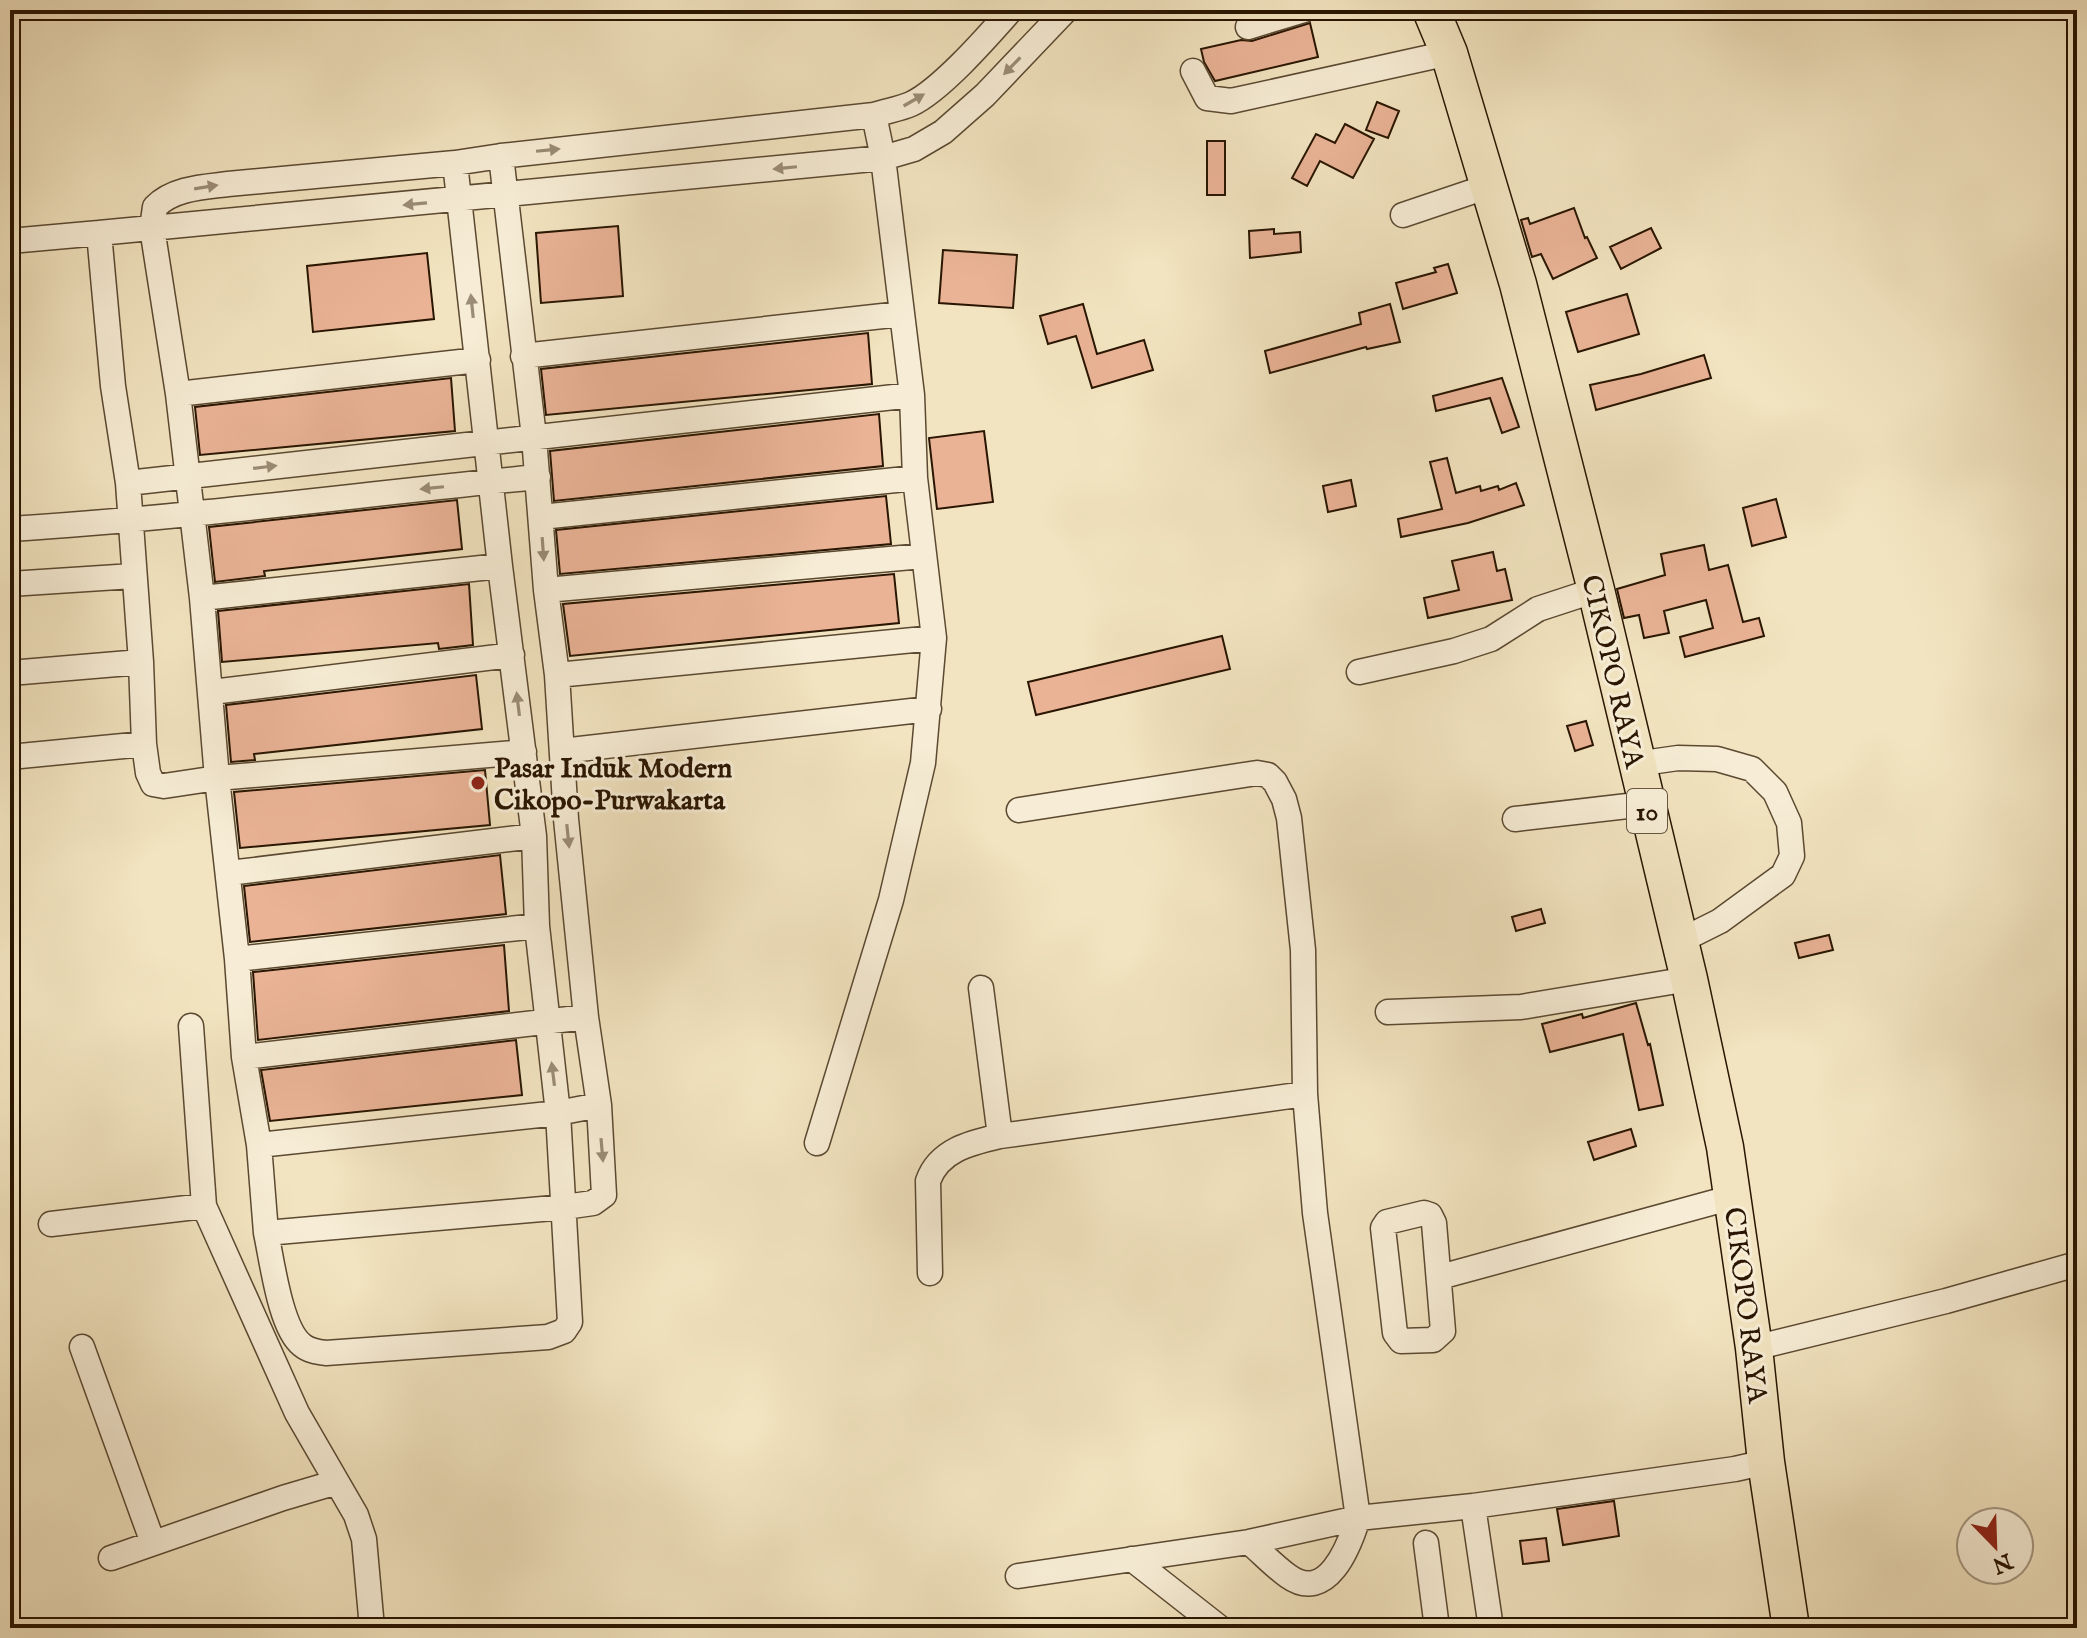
<svg xmlns="http://www.w3.org/2000/svg" width="2087" height="1638" viewBox="0 0 2087 1638" font-family="'IM FELL English',serif">
  <style>
    .building { fill: #eab396; stroke: #291501; stroke-width: 2 }
    .lines { fill: none; stroke-linecap: round; stroke-linejoin: round }
    .minor-casing { stroke: #5b4931; stroke-width: 27 }
    .highway-casing { stroke: #291501; stroke-width: 39 }
    .minor { stroke: #f7edd6; stroke-width: 24 }
    .highway { stroke: #f2e4c0; stroke-width: 36 }
    .oneway { fill: #9a8c76 }
    .poi-dot { fill: #8f2418; stroke: #f7edd6; stroke-width: 3 }
    .labels { text-anchor: middle; stroke-width: 6; stroke-linejoin: round; paint-order: stroke }
    .shield { fill: #f7edd6; stroke: #675641; stroke-width: 2 }
    .shield-label { font-size: 26px; font-weight: bold; fill: #291501 }
    .street-label { font-size: 28px; fill: #291501; stroke: #f7edd6 }
    .poi-label { font-size: 28px; font-weight: bold; fill: #291501; stroke: #f7edd6; text-anchor: start }
  </style>
  <rect width="100%" height="100%" fill="#f2e4c0"/>
  <filter id="stains"><feTurbulence type="fractalNoise" baseFrequency=".0025" numOctaves="4"/><feColorMatrix values="0 0 0 0 .2 0 0 0 0 .09 0 0 0 0 .02 0 0 0 .5 -.17"/></filter>
  <radialGradient id="worn" r=".72"><stop offset=".6" stop-color="#630" stop-opacity="0"/><stop offset="1" stop-color="#630" stop-opacity=".3"/></radialGradient>
  <path class="building" d="M1310 23 1318 57 1215 81 1204 62 1201 49 1241 40 1252 41Z
    M1377 102 1399 111 1388 138 1366 130Z
    M1345 124 1374 139 1353 178 1320 161 1307 186 1292 178 1316 134 1335 143Z
    M1207 141H1225V195H1207Z
    M1574 208 1585 238 1587 237 1597 258 1553 279 1541 254 1532 257 1521 220 1528 218 1530 224Z
    M618 226 623 296 541 303 536 233Z
    M1651 228 1661 248 1621 269 1610 247Z
    M1274 229V234L1300 232 1301 252 1250 258 1249 231Z
    M943 250 1017 255 1013 308 939 303Z
    M427 253 434 319 313 332 307 266Z
    M1448 264 1457 293 1403 309 1396 283 1436 272 1434 268Z
    M1627 294 1639 334 1578 352 1566 312Z
    M1083 304 1097 354 1144 340 1153 370 1092 388 1076 336 1048 344 1040 316Z
    M1390 304 1400 342 1367 349 1366 347 1270 373 1265 351 1361 324 1359 313Z
    M868 333 872 384 546 415 541 369Z
    M1704 355 1711 378 1596 410 1590 385 1641 374Z
    M451 378 455 431 200 455 195 407Z
    M1502 378 1519 427 1502 433 1490 398 1436 411 1433 396Z
    M879 414 883 466 554 501 550 451Z
    M984 431 993 502 937 509 929 438Z
    M1447 458 1456 493 1480 486 1481 491 1498 486 1499 490 1516 483 1524 505 1468 523 1401 537 1398 519 1442 509 1430 462Z
    M1351 480 1356 506 1328 512 1323 486Z
    M886 496 891 544 560 574 556 530Z
    M1776 499 1786 537 1752 546 1743 508Z
    M457 500 462 549 264 571 265 576 215 582 209 527Z
    M1704 545 1709 570 1728 565 1743 622 1759 618 1764 636 1685 657 1680 637 1713 628 1706 600 1664 611 1669 633 1644 638 1639 615 1624 618 1617 589 1665 575 1661 554Z
    M1493 552 1497 571 1505 569 1512 600 1428 618 1424 598 1459 590 1452 561Z
    M894 574 899 623 570 656 563 604Z
    M469 584 473 645 439 649 438 643 222 662 218 611Z
    M1222 636 1230 669 1036 715 1028 682Z
    M476 675 482 729 254 754 255 760 231 762 226 705Z
    M1586 721 1593 745 1575 751 1567 726Z
    M485 770 490 825 240 848 234 792Z
    M500 855 506 914 250 942 244 886Z
    M1541 909 1545 923 1516 931 1512 917Z
    M1829 935 1833 950 1799 958 1795 943Z
    M504 945 509 1011 258 1040 253 972Z
    M1636 1003 1648 1045 1650 1044 1663 1105 1639 1110 1623 1034 1550 1052 1542 1024 1582 1014 1583 1018Z
    M516 1040 522 1095 270 1121 261 1070Z
    M1631 1129 1636 1146 1594 1160 1588 1142Z
    M1614 1501 1619 1536 1563 1545 1557 1509Z
    M1546 1538 1549 1561 1523 1564 1520 1541Z"/>
  <g class="lines">
    <defs>
      <path id="minor" d="M1248 27 1304 10
        M1193 71 1207 98 1231 101 1449 53
        M501 156 534 437 546 590 557 675 566 819 586 1017 599 1105 604 1195 593 1203 565 1207 266 1233 259 1145 244 1057 237 959 217 778 202 598 178 394 152 228 155 207C173 188 204 187 228 184L455 163 501 156 874 115C886 111 900 109 911 104 941 90 988 36 1011 10
        M1403 215 1489 186
        M99 233 883 158 914 149 943 132 985 95 1066 10
        M10 241 99 233 113 386 128 483 141 662 144 744 148 773 153 784 164 786 217 778 524 752
        M523 356 901 314
        M178 394 478 360
        M128 483 912 395
        M541 517 915 478
        M10 529C186 518 362 494 538 477
        M10 584 133 576
        M546 590 923 556
        M202 598 500 566
        M1359 672 1454 651 1491 639 1538 609 1596 590
        M10 673 141 662
        M557 675 934 638
        M212 692 512 655
        M562 751 929 709
        M10 757 144 744
        M1636 764 1678 758 1717 759 1752 769 1775 792 1789 823 1792 856 1783 875 1720 921 1680 941
        M1019 810 1257 773 1268 775 1275 782 1284 799 1289 818 1303 950 1305 1094 1315 1213 1358 1518 1473 1506 1735 1469 1766 1462
        M1515 819 1645 804
        M229 873 534 836
        M237 959 537 926
        M981 988 1000 1136
        M1388 1012 1521 1007 1689 979
        M191 1026 204 1206 297 1413 356 1515 364 1539 372 1628
        M244 1057 586 1017
        M817 1143 891 900 923 763 934 638 915 478 912 395 883 158 874 115
        M259 1145 558 1113 599 1105
        M1424 1213 1430 1215 1434 1223 1443 1331 1433 1340 1401 1341 1395 1333 1383 1228 1387 1222Z
        M51 1224 204 1206
        M266 1233C272 1260 280 1328 302 1345 309 1351 318 1352 326 1353L548 1337 564 1331 570 1322 558 1113 537 926 534 836 500 566 455 163
        M930 1273 928 1181C939 1150 970 1143 1000 1136L1305 1094
        M1440 1277 1733 1197
        M82 1347 153 1543
        M1754 1348 1946 1301 2077 1264
        M1473 1506 1491 1628
        M1426 1543 1437 1628
        M111 1558 283 1498 337 1482
        M1132 1559 1220 1628
        M1018 1576 1249 1542 1358 1518C1349 1547 1327 1604 1288 1576 1274 1566 1262 1553 1249 1542"/>
      <path id="highway" d="M1431 10 1449 53 1518 284 1596 590 1689 979 1725 1147 1754 1348 1766 1462 1791 1628"/>
    </defs>
    <use href="#minor" class="minor-casing"/>
    <use href="#highway" class="highway-casing"/>
    <use href="#minor" class="minor"/>
    <use href="#highway" class="highway"/>
  </g>
  <defs><path id="oneway-solid" d="M-6-.8H1V-3.2L6.5 0L1 3.2V.8H-6Z" transform="scale(2)"/></defs>
  <g class="oneway">
    <use href="#oneway-solid" transform="translate(1012 66) rotate(134)"/>
    <use href="#oneway-solid" transform="translate(914 100) rotate(-30)"/>
    <use href="#oneway-solid" transform="translate(548 150) rotate(-6)"/>
    <use href="#oneway-solid" transform="translate(785 168) rotate(174)"/>
    <use href="#oneway-solid" transform="translate(206 187) rotate(-9)"/>
    <use href="#oneway-solid" transform="translate(415 204) rotate(175)"/>
    <use href="#oneway-solid" transform="translate(472 306) rotate(-96)"/>
    <use href="#oneway-solid" transform="translate(265 467) rotate(-7)"/>
    <use href="#oneway-solid" transform="translate(432 488) rotate(174)"/>
    <use href="#oneway-solid" transform="translate(543 549) rotate(86)"/>
    <use href="#oneway-solid" transform="translate(518 704) rotate(-97)"/>
    <use href="#oneway-solid" transform="translate(568 836) rotate(84)"/>
    <use href="#oneway-solid" transform="translate(553 1074) rotate(-97)"/>
    <use href="#oneway-solid" transform="translate(602 1150) rotate(85)"/>
  </g>
  <circle class="poi-dot" cx="478" cy="783" r="8"/>
  <g class="labels">
    <rect class="shield" x="1627" y="789" width="40" height="44" rx="6"/>
    <g class="shield-label">
      <text x="1647" y="820">10</text>
    </g>
    <g class="street-label">
      <text transform="translate(1614 671) rotate(77)" y="10">CIKOPO RAYA</text>
      <text transform="translate(1747 1305) rotate(83)" y="10">CIKOPO RAYA</text>
    </g>
    <g class="poi-label">
      <text x="494" y="777">Pasar Induk Modern<tspan x="494" dy="32">Cikopo-Purwakarta</tspan></text>
    </g>
  </g>
  <rect width="2087" height="1638" fill="none" stroke="#f2e4c0" stroke-width="40"/>
  <rect x="12" y="12" width="2063" height="1614" fill="none" stroke="#291501" stroke-width="4"/>
  <rect x="20" y="20" width="2047" height="1598" fill="none" stroke="#291501" stroke-width="2"/>
  <g transform="translate(1995 1546) rotate(157)"><circle r="38" fill="#f7edd6" stroke="#a59781" stroke-width="2"/>
  <path d="M0-6L14 30L0 20L-14 30Z" fill="#8f2418"/>
  <text y="-12" font-size="22" font-weight="bold" text-anchor="middle" fill="#291501">N</text>
  </g>
  <rect width="100%" height="100%" filter="url(#stains)"/>
  <rect width="100%" height="100%" fill="url(#worn)"/>
</svg>
